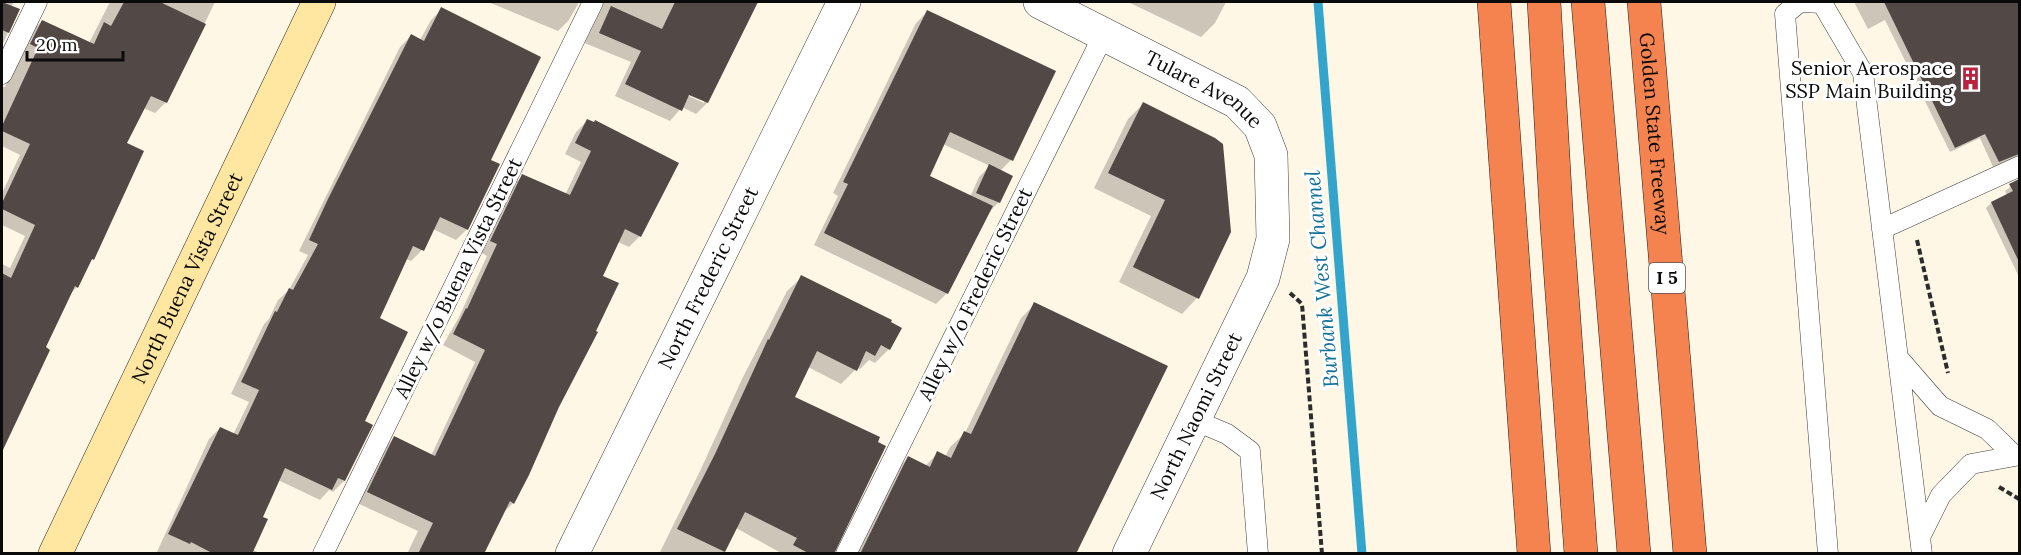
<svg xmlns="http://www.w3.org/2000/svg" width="2021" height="555" viewBox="0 0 2021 555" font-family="Lora,serif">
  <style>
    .shadow { fill: #0003; fill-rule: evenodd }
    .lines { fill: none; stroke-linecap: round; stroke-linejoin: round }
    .stream { stroke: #33a5cc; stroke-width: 9 }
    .building { fill: #524946 }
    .service-casing { stroke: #3d3d3d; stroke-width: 21 }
    .minor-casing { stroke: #3d3d3d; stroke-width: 34 }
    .secondary-casing { stroke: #2c2c2c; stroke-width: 34 }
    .motorway-casing { stroke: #1b1b1b; stroke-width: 34 }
    .path { stroke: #2c2c2c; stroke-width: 4; stroke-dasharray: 6 3; stroke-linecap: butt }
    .service { stroke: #fff; stroke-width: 20 }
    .minor { stroke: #fff; stroke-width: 33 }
    .secondary { stroke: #ffe7a1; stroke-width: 33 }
    .motorway { stroke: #f4834f; stroke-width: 33 }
    .labels { text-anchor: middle; stroke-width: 6; stroke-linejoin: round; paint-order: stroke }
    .shield { fill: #fff; stroke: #545454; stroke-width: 1.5 }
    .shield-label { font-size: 18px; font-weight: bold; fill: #0a0a0a }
    .poi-label { font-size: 20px; fill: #0a0a0a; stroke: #fff; text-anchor: end }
    .street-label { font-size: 20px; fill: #0a0a0a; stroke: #fff }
    .water-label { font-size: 21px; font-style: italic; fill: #157299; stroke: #fff }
  </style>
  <rect width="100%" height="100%" fill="#fff7e6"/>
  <path class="shadow" d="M2 2H14L11 7 18 10 2 46Z
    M110 2H215L166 102 155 113 143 108 125 144 92 259 77 287 69 295 44 348 12 427 2 437V264L10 268 25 236 2 225V193L20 155 2 146V87H5L31 32 42 21 89 43Z
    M488 2H579L569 20 558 31Z
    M584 2H755L707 103 696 114 682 107 670 121 615 96 631 62 582 42ZM683 90 704 100V103L682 93Z
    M1128 2H1226L1215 23 1201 37Z
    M1854 2H2020V161L2014 159 1993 167 1980 138 1950 152 1885 20 1868 29Z
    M442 9 489 161 467 229 456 240 433 229 422 250 411 261 406 259 378 319 363 421 371 425 344 481 333 492 329 490 320 500 278 480 261 517 252 549 261 554H156L209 439 220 428 233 435 249 402 231 394 264 324 269 319 278 300 289 290 308 255 299 251 400 47 411 36 420 40 431 20Z
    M927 12 1011 160 1000 171 1011 176 998 203 989 212 947 293 936 304 814 245 838 196 833 193 916 23ZM943 144 990 166 979 177 970 197 928 176Z
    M1143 104 1229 232 1197 298 1182 314 1119 282 1151 216 1094 188 1128 119Z
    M587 121 640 236 629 247 618 242 601 277 557 407 513 503 502 514 483 554H407L418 531 357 503 384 448 395 437 431 456 475 362 443 345 459 317 487 256 480 252 511 187 523 176 565 195 581 162 565 154 576 132Z
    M2020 180V279L1986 208 1991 203 2007 196 2005 191Z
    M802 277 889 349 875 363 869 360 860 369 857 368 841 384 808 367 793 398 834 554H783L736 528 723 554H659L701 469 742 379 787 291Z
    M1035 304 1075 554H854L894 472 908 458 925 466 938 453 945 457 950 447 965 433 1021 318Z"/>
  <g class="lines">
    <path class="stream" d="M1318 2 1362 554"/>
  </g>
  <path class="building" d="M2 2 20 9 9 33 2 30Z
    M124 2H160L206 24 167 103 151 96 127 143 144 151 94 260 92 259 78 288 75 286 46 347 50 350 2 452V273L11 278 35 225 2 209V203L30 144 2 131V126L38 48 30 44 42 20 94 44 104 22 111 26Z
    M675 2H758L708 103 689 95 682 111 625 84 641 51 599 33 611 6 662 29Z
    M1884 2H2019V154L1999 162 1985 134 1955 148Z
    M441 7 541 57 491 160 500 164 468 230 440 217 424 251 413 246 380 318 408 332 365 421 373 425 345 481 338 478 332 490 285 468 263 517 268 519 252 554H214L191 542 190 544 168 534 220 427 238 435 259 390 241 382 275 311 277 312 289 288 293 290 318 244 309 240 328 199 411 34 424 41Z
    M927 10 1056 71 1013 161 950 132 930 176 993 206 948 294 824 233 848 184 843 182Z
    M1143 102 1215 138 1223 144 1231 232 1199 299 1133 267 1165 200 1108 173Z
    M587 119 594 122 595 120 679 163 641 237 625 229 603 276 619 283 596 331 598 332 559 407 529 475 514 504 510 501 484 554H418L433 523 367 492 394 436 435 456 485 350 453 334 466 308 467 309 497 244 490 241 522 174 570 195 591 151 575 143Z
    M989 164 1013 176 1000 203 976 193Z
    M2019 179V262L1991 202 2013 191 2009 184Z
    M801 275 892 320 891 322 902 328 890 350 881 345 875 356 866 351 857 371 817 351 795 397 880 437 878 442 886 446 834 554H810L793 545 797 538 745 512 725 552 677 529 715 454 768 339 769 340Z
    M1034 302 1168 366 1076 554H860L908 456 930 467 937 451 951 458 964 431 971 434Z"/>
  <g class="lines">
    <defs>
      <path id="service" d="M1800 2 1785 14 1828 554
        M1803 2 1822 3 1863 73 1922 554
        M2 74 37 2
        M1882 229 2020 166
        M1900 360 1940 406 1987 429 2015 456
        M1194 420 1227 434 1250 451 1258 554
        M1920 537 1941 495 1971 464 2015 456
        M323 554 593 2
        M846 554 1104 34"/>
      <g id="minor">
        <path id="s1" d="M1040 2 1237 102 1260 126 1271 155 1273 239 1263 278 1129 554"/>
        <path id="s2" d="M572 554 844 2"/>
      </g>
      <g id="secondary">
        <path id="s3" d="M55 554 319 2"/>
      </g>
      <g id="motorway">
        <path d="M1494 2 1534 554"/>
        <path d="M1544 2 1557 225 1581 554"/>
        <path d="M1588 2 1634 554"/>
        <path id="s4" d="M1644 2 1690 554"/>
      </g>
    </defs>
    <use href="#service" class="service-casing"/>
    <use href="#minor" class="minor-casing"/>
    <use href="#secondary" class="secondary-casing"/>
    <use href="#motorway" class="motorway-casing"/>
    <path class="path" d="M1917 240 1948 373
      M1290 293 1302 304 1322 554
      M1999 487 2019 499"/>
    <use href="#service" class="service"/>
    <use href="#minor" class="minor"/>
    <use href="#secondary" class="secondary"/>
    <use href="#motorway" class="motorway"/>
  </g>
  <defs>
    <symbol id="building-bare" viewBox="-9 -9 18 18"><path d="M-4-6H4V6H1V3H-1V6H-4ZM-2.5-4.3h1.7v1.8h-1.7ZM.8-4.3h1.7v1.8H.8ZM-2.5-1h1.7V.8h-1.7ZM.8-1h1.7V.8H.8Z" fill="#b82440" stroke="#fff" stroke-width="2.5" paint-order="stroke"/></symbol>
  </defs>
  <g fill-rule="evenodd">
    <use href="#building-bare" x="1954" y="62" width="33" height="33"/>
  </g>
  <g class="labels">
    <rect class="shield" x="1649" y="263" width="36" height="30" rx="4.5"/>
    <g class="shield-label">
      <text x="1667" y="284">I 5</text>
    </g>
    <g class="poi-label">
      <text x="1953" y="75">Senior Aerospace<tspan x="1953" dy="23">SSP Main Building</tspan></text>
    </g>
    <g class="street-label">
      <text dy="7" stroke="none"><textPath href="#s1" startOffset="186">Tulare Avenue</textPath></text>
      <text dy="7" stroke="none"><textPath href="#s4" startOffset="132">Golden State Freeway</textPath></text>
      <text dy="7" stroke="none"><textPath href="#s3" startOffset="306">North Buena Vista Street</textPath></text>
      <text transform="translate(458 278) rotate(-64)" y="7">Alley w/o Buena Vista Street</text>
      <text dy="7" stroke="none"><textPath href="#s2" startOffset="308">North Frederic Street</textPath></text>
      <text transform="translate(975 294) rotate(-64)" y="7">Alley w/o Frederic Street</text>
      <text transform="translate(1196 416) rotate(-64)" y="7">North Naomi Street</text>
    </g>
    <g class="water-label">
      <text transform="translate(1322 279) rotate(-95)" y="7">Burbank West Channel</text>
    </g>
  </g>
  <rect width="2021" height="555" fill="none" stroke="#0a0a0a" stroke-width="6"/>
  <path d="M27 51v9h96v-9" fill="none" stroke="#0a0a0a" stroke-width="3"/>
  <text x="36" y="51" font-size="18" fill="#0a0a0a" stroke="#ffffff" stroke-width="4.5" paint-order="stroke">20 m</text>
</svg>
